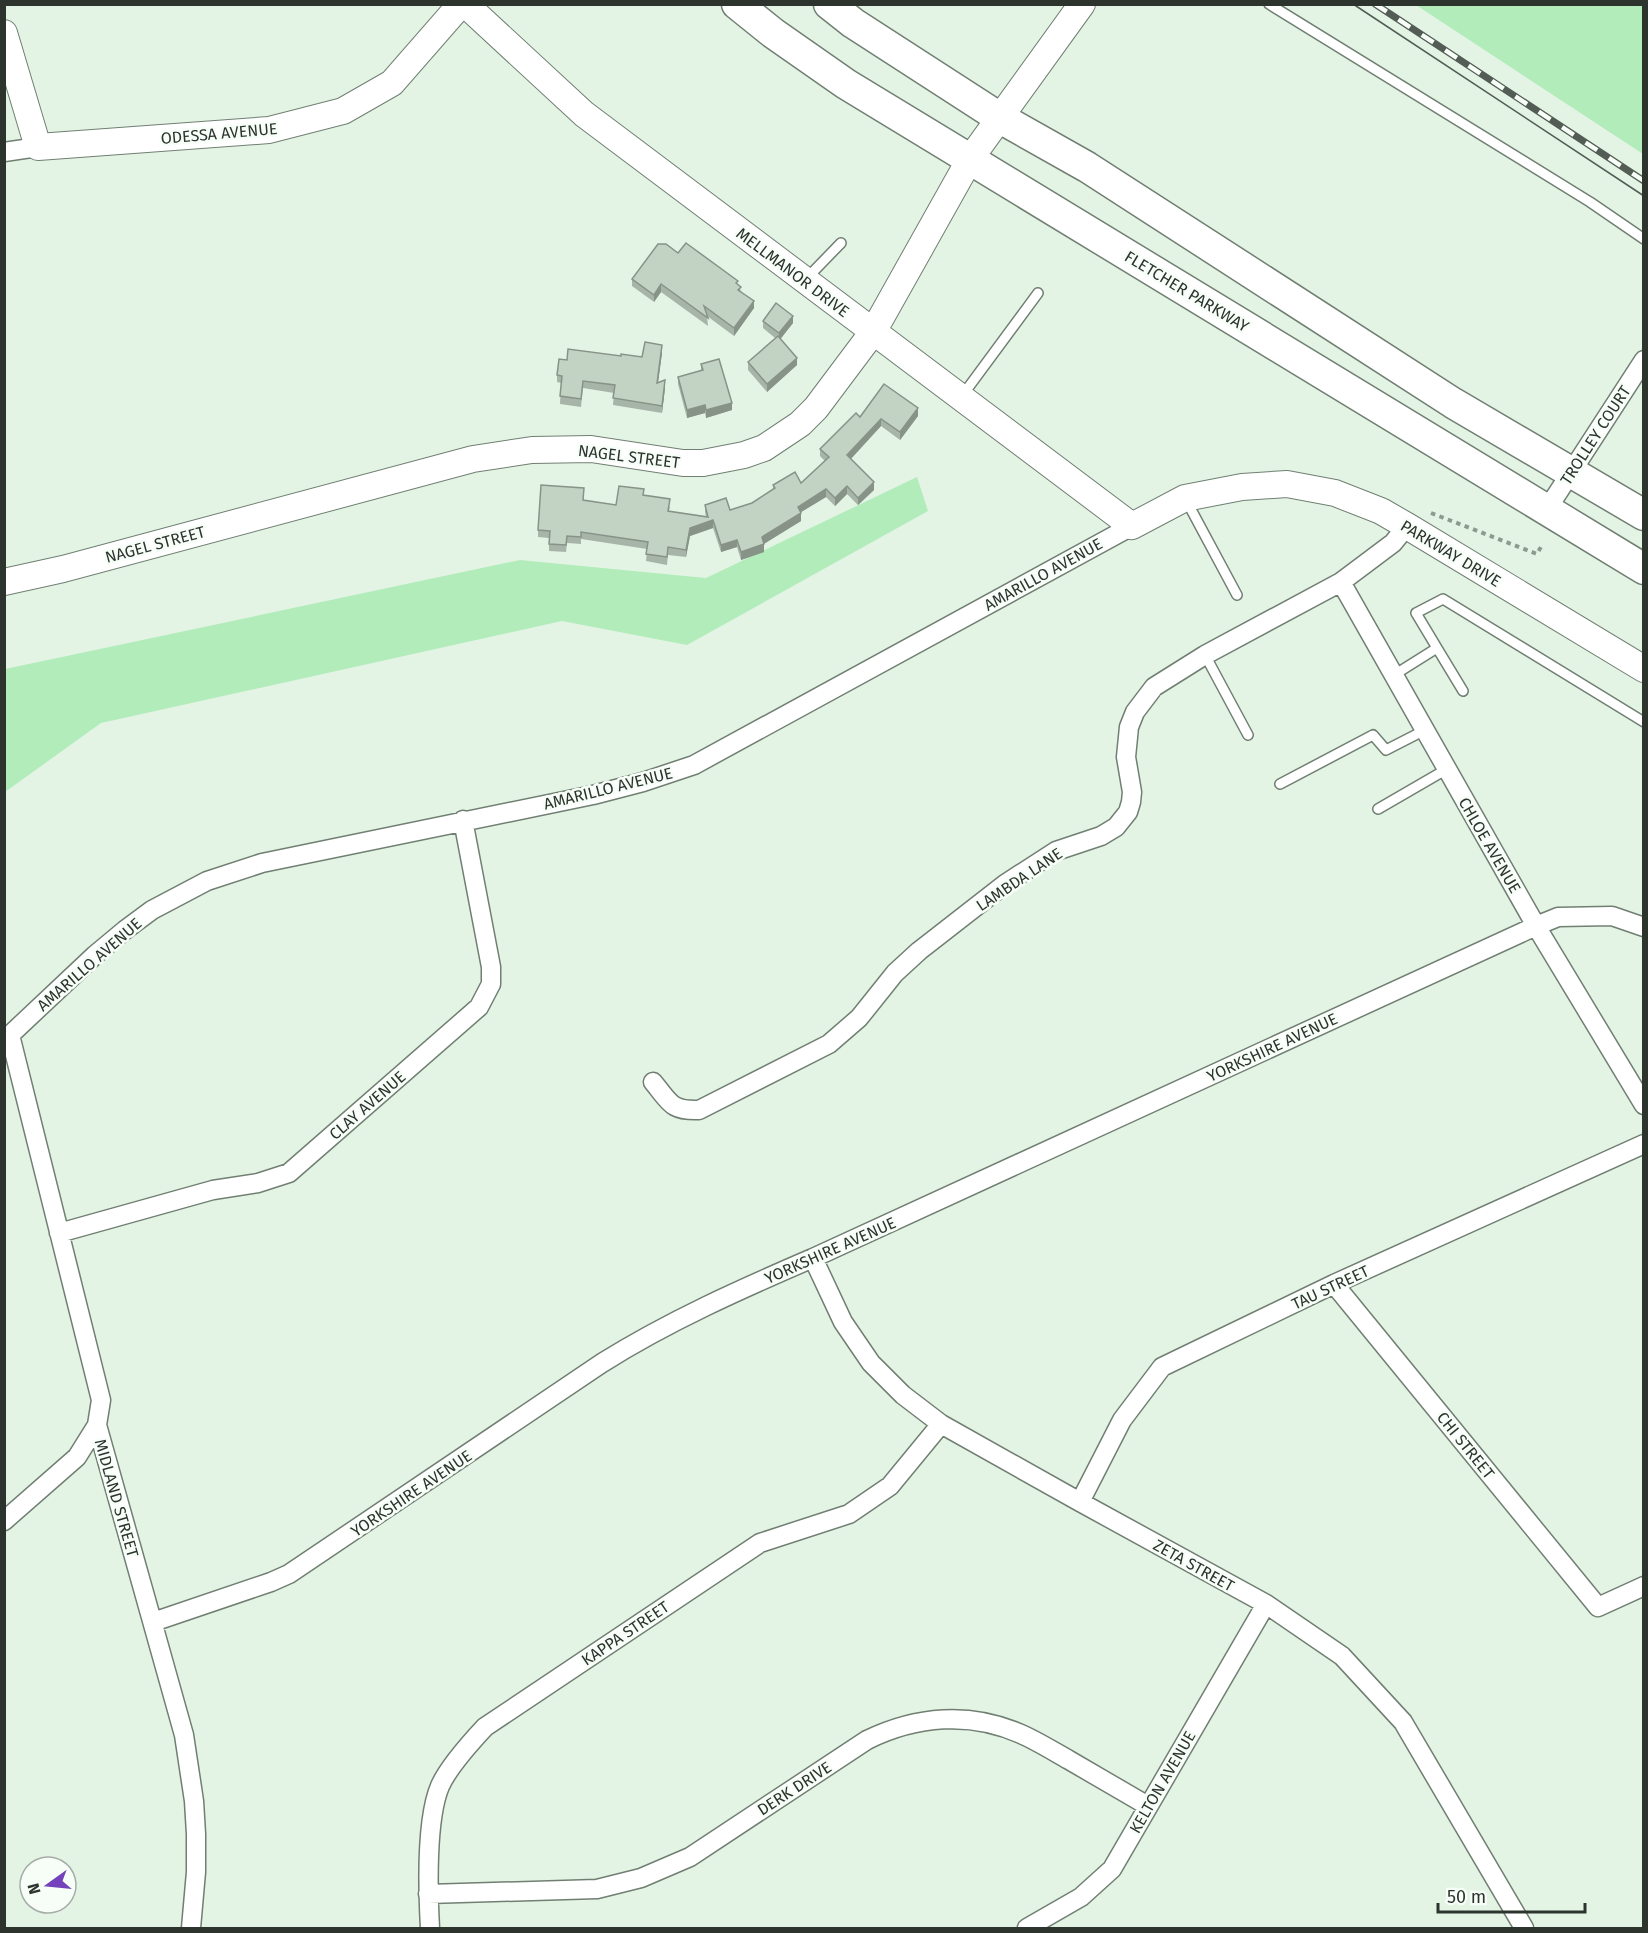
<svg xmlns="http://www.w3.org/2000/svg" width="1648" height="1933" viewBox="0 0 1648 1933" font-family="'Fira Sans',sans-serif">
  <style>
    .green { fill: #b3ecbb }
    .lines { fill: none; stroke-linecap: round; stroke-linejoin: round }
    .lane-casing { stroke: #707f72; stroke-width: 12 }
    .street-casing { stroke: #707f72; stroke-width: 21 }
    .secondary-casing { stroke: #707f72; stroke-width: 28 }
    .primary-casing { stroke: #707f72; stroke-width: 33 }
    .path { stroke: #8e9a8f; stroke-width: 4; stroke-dasharray: 4.5 4.5; stroke-linecap: butt }
    .lane { stroke: #fff; stroke-width: 9 }
    .street { stroke: #fff; stroke-width: 18 }
    .secondary { stroke: #fff; stroke-width: 26 }
    .primary { stroke: #fff; stroke-width: 30 }
    .tram { stroke: #535c55; stroke-width: 1.5 }
    .rail-casing { stroke: #535c55; stroke-width: 7 }
    .rail { stroke: #f7fef8; stroke-width: 4.5; stroke-dasharray: 14; stroke-linecap: butt }
    .wall { fill: #a7b5a8 }
    .shaded-wall { fill: #889388 }
    .building { fill: #c2d2c3; stroke: #889388; stroke-width: 1.5 }
    .labels { text-anchor: middle; stroke-width: 5; stroke-linejoin: round; paint-order: stroke }
    .street-label { font-size: 16px; fill: #2d342e; stroke: #f7fef8 }
  </style>
  <rect width="100%" height="100%" fill="#e3f4e5"/>
  <path class="green" d="M1416 5H1642L1644 6 1643 154Z
    M917 477 928 511 687 645 562 621 101 723 5 792V669L520 560 706 578Z"/>
  <g class="lines">
    <defs>
      <path id="lane" d="M1269 4 1590 202 1644 239
        M806 279 841 243
        M962 396 1038 293
        M1186 500 1237 595
        M1437 648 1463 691
        M1205 655 1248 735
        M1394 675 1437 648 1416 613 1443 599 1644 722
        M1280 784 1373 735 1386 750 1425 730
        M1378 809 1447 769"/>
      <path id="street" d="M4 152 38 147
        M1546 511 1644 360
        M1341 582 1536 926 1644 1105
        M10 1035 101 1400 97 1425 184 1735 194 1801 196 1834V1872L191 1928
        M4 1036 10 1035 95 955 125 930 152 910 207 881 262 863 593 795 643 782 694 765 1132 526
        M653 1082C670 1102 670 1111 699 1110L829 1044 859 1018 895 973 919 951 1005 884 1056 851 1101 836 1116 827 1128 812 1131 802 1132 792 1126 757 1129 727 1135 712 1154 687 1205 655 1341 582 1393 543 1407 526
        M59 1233 213 1190 258 1183 289 1173 479 1007 491 984V967L463 820
        M813 1258 843 1322 871 1363 903 1395 941 1424 1080 1502 1266 1604 1342 1656 1403 1722 1524 1928
        M1334 1284 1598 1607 1644 1586
        M1080 1502 1122 1420 1162 1367 1334 1284 1644 1144
        M4 1521 77 1457 97 1425
        M153 1622 271 1582 289 1574 602 1363C669 1321 741 1289 813 1258L1536 926 1558 917 1612 916 1644 927
        M428 1894 597 1889 641 1878 690 1857 867 1740C916 1716 970 1711 1021 1734 1037 1741 1053 1751 1069 1760 1095 1775 1122 1791 1148 1806
        M430 1928C428 1892 426 1819 440 1786 448 1768 471 1742 485 1727L760 1543 849 1514 890 1486 941 1424
        M1027 1928 1081 1897 1112 1869 1266 1604"/>
      <path id="secondary" d="M465 4 584 114 1132 526 1185 498 1242 487 1287 484 1335 493 1381 511 1407 526 1644 669
        M4 33 38 147 269 130 343 111 392 83 461 4
        M4 582 63 569 473 459 532 450 591 449 683 463H703L744 455 764 448 800 424 816 408 873 332 970 159 1082 4"/>
      <path id="primary" d="M737 4 773 33 846 84 1644 569
        M829 4 853 23 1000 118 1087 167 1453 403 1644 515"/>
    </defs>
    <use href="#lane" class="lane-casing"/>
    <use href="#street" class="street-casing"/>
    <use href="#secondary" class="secondary-casing"/>
    <use href="#primary" class="primary-casing"/>
    <path class="path" d="M1431 513 1537 554 1542 545"/>
    <use href="#lane" class="lane"/>
    <use href="#street" class="street"/>
    <use href="#secondary" class="secondary"/>
    <use href="#primary" class="primary"/>
    <path class="tram" d="M1353 4 1644 196"/>
    <defs>
      <path id="rail" d="M1375 4 1644 181"/>
    </defs>
    <use href="#rail" class="rail-casing"/>
    <use href="#rail" class="rail"/>
  </g>
  <path class="wall" d="M678 253 738 284 741 291 754 308 734 336 707 316 708 326 661 292 654 302 632 286V279Z
    M763 321 793 323 780 339 797 365 767 392 748 370V362L775 338 763 328Z
    M662 353 658 383 665 388 662 413 613 405 614 393 583 388 581 407 560 404 561 383 557 382V375L567 360 621 356 642 357Z
    M701 364 732 410 706 418 705 413 687 418 678 384V377L701 370Z
    M918 416 900 440 881 426 851 459 874 490 858 505 847 494 835 506 826 497 801 512V521L764 544V552L741 560 737 547 721 552 713 528 690 536 686 557 668 555 667 565 646 561 647 549 581 539V544L567 543 566 552 549 551V538L538 537V530L584 500 616 505 644 495 670 507 669 511 706 517 705 512V505L730 510 752 503 773 490V485L801 483 825 461 820 456V449L860 417Z"/>
  <path class="shaded-wall" d="M661 284V292L654 302V295Z
    M754 301V308L734 336V328Z
    M793 316V323L779 341V333Z
    M662 345V353L657 390V383Z
    M797 358V365L767 392V384Z
    M665 380V388L662 413V406Z
    M732 403V410L706 418V410Z
    M705 405V413L687 418V410Z
    M918 408V416L900 440V432Z
    M881 419V426L847 463V455Z
    M874 482V490L858 505V498Z
    M847 486V494L835 506V498Z
    M826 489V497L798 514V507Z
    M801 513V521L762 545V537Z
    M713 520V528L690 536 686 557V550L690 528Z
    M737 540V547L721 552V545Z
    M764 544V552L741 560V552Z"/>
  <path class="building" d="M686 243 738 281 736 283 741 287 738 290 754 301 734 328 704 306 708 318 661 284 654 295 632 279 658 244H666L678 253Z
    M776 303 793 316 779 333 763 321Z
    M778 336 797 358 767 384 748 362Z
    M645 342 662 345 657 383 665 380 662 406 613 398 615 385 583 381 581 399 560 396 562 376 557 375 559 359 567 360 568 349 621 356V354L642 357Z
    M719 359 732 403 706 410 705 405 687 410 678 377 703 370 701 364Z
    M884 384 918 408 900 432 881 419 847 455 874 482 858 498 847 486 835 498 826 489 798 507 801 513 762 537 764 544 741 552 737 540 721 545 713 520 690 528 686 550 668 547 667 557 646 554 648 542 581 532V537L567 536 566 545 549 544 550 531 538 530 541 485 584 488 583 500 616 505 619 486 644 489 643 495 670 499 668 511 708 517 705 505 726 498 730 510 752 503 775 488 773 485 795 472 801 483 829 457 820 449 856 413 860 417Z"/>
  <g class="labels">
    <g class="street-label">
      <text transform="translate(219 133) rotate(-5)" y="6">ODESSA AVENUE</text>
      <text transform="translate(793 272) rotate(37)" y="6">MELLMANOR DRIVE</text>
      <text transform="translate(1187 291) rotate(31)" y="6">FLETCHER PARKWAY</text>
      <text transform="translate(1595 435) rotate(-57)" y="6">TROLLEY COURT</text>
      <text transform="translate(629 456) rotate(7)" y="6">NAGEL STREET</text>
      <text transform="translate(155 544) rotate(-15)" y="6">NAGEL STREET</text>
      <text transform="translate(1451 553) rotate(31)" y="6">PARKWAY DRIVE</text>
      <text transform="translate(1043 574) rotate(-29)" y="6">AMARILLO AVENUE</text>
      <text transform="translate(608 788) rotate(-14)" y="6">AMARILLO AVENUE</text>
      <text transform="translate(1490 845) rotate(60)" y="6">CHLOE AVENUE</text>
      <text transform="translate(1019 879) rotate(-34)" y="6">LAMBDA LANE</text>
      <text transform="translate(89 964) rotate(-41)" y="6">AMARILLO AVENUE</text>
      <text transform="translate(1272 1047) rotate(-25)" y="6">YORKSHIRE AVENUE</text>
      <text transform="translate(367 1105) rotate(-41)" y="6">CLAY AVENUE</text>
      <text transform="translate(830 1250) rotate(-24)" y="6">YORKSHIRE AVENUE</text>
      <text transform="translate(1330 1287) rotate(-25)" y="6">TAU STREET</text>
      <text transform="translate(1466 1445) rotate(51)" y="6">CHI STREET</text>
      <text transform="translate(411 1493) rotate(-34)" y="6">YORKSHIRE AVENUE</text>
      <text transform="translate(117 1498) rotate(74)" y="6">MIDLAND STREET</text>
      <text transform="translate(1194 1565) rotate(29)" y="6">ZETA STREET</text>
      <text transform="translate(625 1633) rotate(-34)" y="6">KAPPA STREET</text>
      <text transform="translate(1162 1782) rotate(-60)" y="6">KELTON AVENUE</text>
      <text transform="translate(794 1788) rotate(-33)" y="6">DERK DRIVE</text>
    </g>
  </g>
  <rect width="1648" height="1933" fill="none" stroke="#2d342e" stroke-width="12"/>
  <g transform="translate(48 1885) rotate(255)"><circle r="28" fill="#f7fef8" stroke="#a6ada7" stroke-width="1.5"/>
  <path d="M0-4.5L10 22L0 15L-10 22Z" fill="#7443bb"/>
  <text y="-9" font-size="16" font-weight="bold" text-anchor="middle" fill="#2d342e">N</text>
  </g>
  <path d="M1438 1903v9h147v-9" fill="none" stroke="#2d342e" stroke-width="3"/>
  <text x="1447" y="1903" font-size="18" fill="#2d342e" stroke="#f7fef8" stroke-width="4.5" paint-order="stroke">50 m</text>
</svg>
